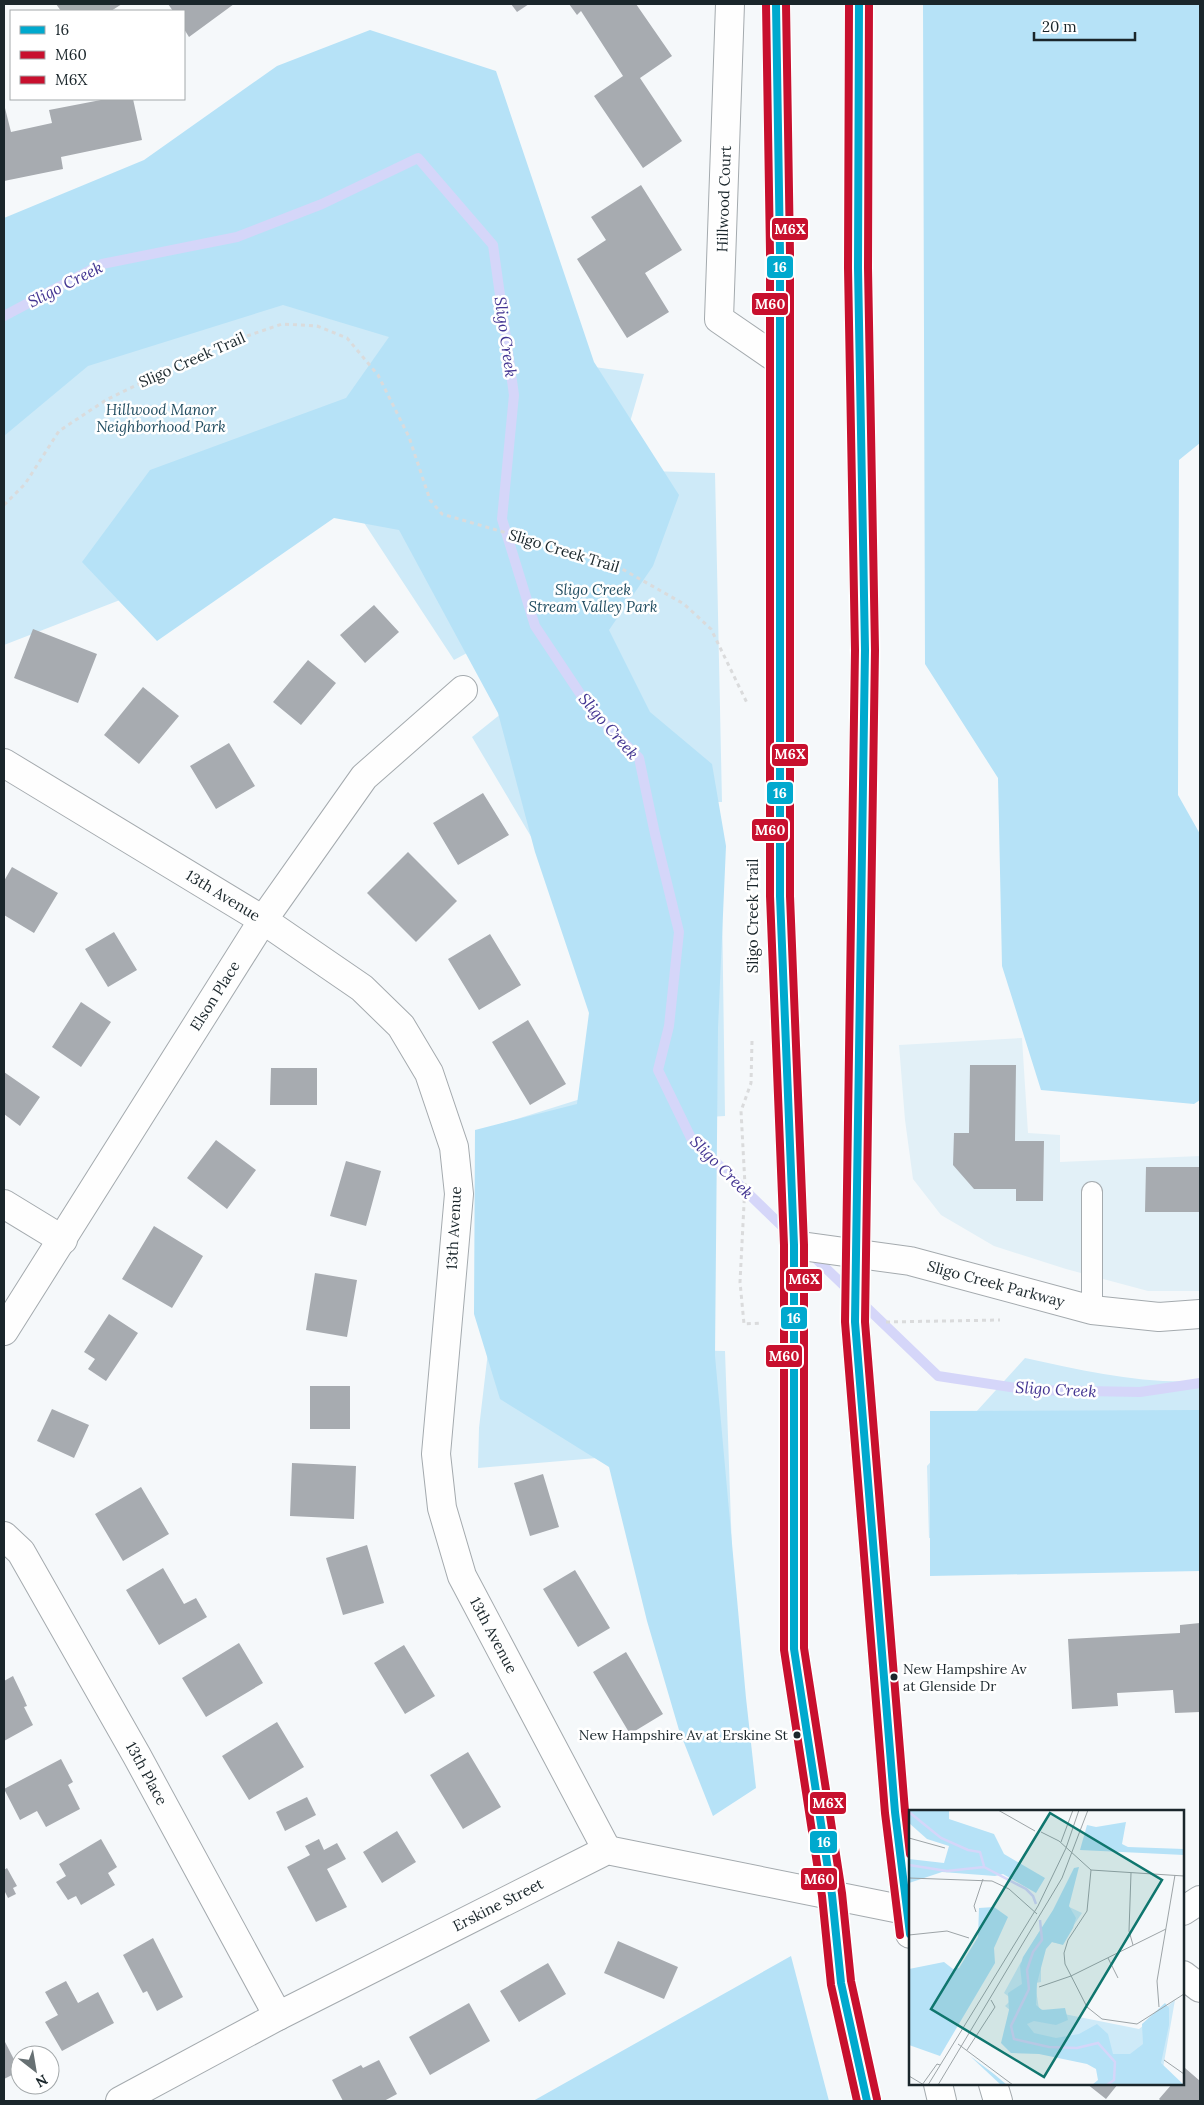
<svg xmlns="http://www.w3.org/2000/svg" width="1204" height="2105" viewBox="0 0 1204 2105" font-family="Lora,serif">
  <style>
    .built { fill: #e2f0f7 }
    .green { fill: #ceeaf8 }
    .forest { fill: #b6e2f7 }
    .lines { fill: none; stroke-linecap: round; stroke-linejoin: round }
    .stream { stroke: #d5d6f9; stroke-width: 10 }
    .building { fill: #a7abb0 }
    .lane-casing { stroke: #a4aaae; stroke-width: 22 }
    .street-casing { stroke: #a4aaae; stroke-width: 30 }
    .secondary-casing { stroke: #a4aaae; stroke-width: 30 }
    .primary-casing { stroke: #a4aaae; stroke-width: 30 }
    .path { stroke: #dadbdc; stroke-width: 3; stroke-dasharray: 4 4; stroke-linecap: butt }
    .lane { stroke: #fefefe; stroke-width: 20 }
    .street { stroke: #fefefe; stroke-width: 28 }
    .secondary { stroke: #fefefe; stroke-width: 28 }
    .primary { stroke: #fefefe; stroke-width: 28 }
    .bus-1-casing { stroke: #fff; stroke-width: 11 }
    .bus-2-casing { stroke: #fff; stroke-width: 11 }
    .bus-3-casing { stroke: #fff; stroke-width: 11 }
    .bus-1 { stroke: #00a9ce; stroke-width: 8 }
    .bus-2 { stroke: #c8102e; stroke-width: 8 }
    .bus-3 { stroke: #c8102e; stroke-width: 8 }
    .bus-dot { fill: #1a262b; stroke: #fff; stroke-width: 2 }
    .labels { text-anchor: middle; stroke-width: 5; stroke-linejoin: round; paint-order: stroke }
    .bus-label { font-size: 14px; fill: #1a262b; stroke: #fff; text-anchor: start }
    .street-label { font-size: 15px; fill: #1a262b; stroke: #fff }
    .park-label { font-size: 15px; font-style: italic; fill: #214d61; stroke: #fff }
    .water-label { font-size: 16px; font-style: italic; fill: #433592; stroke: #fff }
    .inset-river { fill: none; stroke: #d5d6f9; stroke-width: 2.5 }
    .inset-road { fill: none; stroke: #9da4a7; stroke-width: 1 }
    .view { fill: #0f766e; fill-opacity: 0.15; stroke: #0f766e; stroke-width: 2.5 }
    .inset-edge { fill: none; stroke: #1a262b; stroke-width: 2.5 }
    .line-badge { stroke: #fff; stroke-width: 2 }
    .badge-label { font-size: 14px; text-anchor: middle; font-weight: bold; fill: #fff }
  </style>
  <rect width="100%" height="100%" fill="#f5f8fa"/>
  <path class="built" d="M1022 1038 1028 1133 1060 1135V1162L1200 1156V1291H1148L1066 1269 994 1246 941 1215 913 1179 905 1120 899 1045Z"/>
  <path class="green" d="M411 175 573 364 644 374 616 470 715 473 722 802H662L721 831 725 1116 676 1119 682 1350 725 1351 732 1551 644 1454 478 1468 479 1428 503 1225 491 1127 622 1086 603 958 472 737 507 709 478 647 454 660 355 509 4 645V306Z
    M1025 1358C1083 1371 1141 1384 1200 1381V1523L929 1538 927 1466Z"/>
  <path class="forest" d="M923 4H1200V443L1179 460 1178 795 1200 834V1100L1194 1104 1041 1090 1002 966 998 778 925 664Z
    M370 30 496 71 594 362 679 495 653 566 609 630 650 712 712 764 726 846 718 1028 715 1356 746 1698 756 1788 713 1816 679 1730 647 1621 609 1467 500 1399 474 1314 475 1130 577 1104 589 1013 535 852 498 713 399 530 334 518 157 641 82 562 150 470 346 398 389 337 283 305 88 366 4 436V218L144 160 277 66Z
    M1200 1410V1571L930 1576V1411Z
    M791 1956 829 2101H533Z"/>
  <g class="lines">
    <path class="stream" d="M4 316 102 264 237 237 322 204 418 158 493 245 514 395 502 519 535 626 589 707 639 758 655 834 679 932 669 1026 658 1070 691 1138 789 1233
      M810 1253 938 1376 1029 1390 1140 1392 1200 1383"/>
  </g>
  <path class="building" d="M56 4H122L111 11H61Z
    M168 4H234L189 37 184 29V11H173Z
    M511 4H529L517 12Z
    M569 4H636L672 56 640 78 682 141 643 168 594 96 623 76 581 11 577 15Z
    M106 99H133L142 140 61 157 63 169 4 181V104L11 132 52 123 49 110Z
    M641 185 682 250 645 273 669 312 627 338 577 259 606 240 591 217Z
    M374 605 399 632 365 663 340 635Z
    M33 629 97 654 78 703 14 678Z
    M308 660 336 683 301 725 273 702Z
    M143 687 179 716 139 764 104 735Z
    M229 743 255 786 216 809 190 766Z
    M483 793 509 835 458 865 433 823Z
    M408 852 457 901 416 942 367 893Z
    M12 867 58 893 34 933 4 915V881Z
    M114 932 137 970 108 987 85 949Z
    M490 934 521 985 479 1010 448 959Z
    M81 1002 111 1022 81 1067 52 1047Z
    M528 1020 566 1084 530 1105 492 1042Z
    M970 1065H1016L1015 1141H1044L1043 1201H1016V1189H974L953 1165 954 1133H969Z
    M271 1068H317V1105H270Z
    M4 1072 40 1097 20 1126 4 1114Z
    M216 1140 256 1170 227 1209 187 1178Z
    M346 1161 381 1171 366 1226 330 1216Z
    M1146 1167H1200V1212H1145Z
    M154 1226 203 1256 172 1308 122 1279Z
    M315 1273 357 1280 347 1337 306 1330Z
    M109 1314 138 1333 106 1381 88 1369 95 1359 84 1352Z
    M310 1386H350V1429H310Z
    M52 1409 89 1425 74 1458 37 1441Z
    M292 1463 356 1466 354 1519 290 1516Z
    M543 1474 559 1527 530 1536 514 1483Z
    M141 1487 169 1534 123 1561 95 1514Z
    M367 1545 384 1603 343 1615 326 1558Z
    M163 1568 184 1604 196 1598 207 1617 159 1645 126 1590Z
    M575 1570 610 1628 578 1647 543 1589Z
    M1200 1623V1712L1175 1713 1173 1690 1117 1693 1118 1706 1072 1709 1068 1639 1180 1633V1625Z
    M239 1643 263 1683 206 1717 182 1678Z
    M404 1645 435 1696 405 1714 374 1663Z
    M626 1652 663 1714 630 1734 593 1672Z
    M13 1676 24 1699 27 1706 24 1707 33 1725 4 1741V1681Z
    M277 1722 304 1767 249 1800 222 1756Z
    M468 1752 501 1807 463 1829 430 1775Z
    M61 1759 73 1782 68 1785 80 1809 46 1827 37 1811 20 1820 4 1789Z
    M307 1797 316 1815 285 1831 276 1812Z
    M397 1831 416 1862 382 1883 363 1852Z
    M101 1839 117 1867 108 1873 115 1885 81 1905 76 1896 68 1900 56 1882 66 1876 59 1864Z
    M319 1839 324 1850 337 1843 346 1859 327 1869 347 1907 316 1922 287 1867 310 1855 305 1846Z
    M7 1868 17 1886 13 1888 16 1894 8 1898 4 1890V1870Z
    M153 1938 183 1997 157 2011 147 1991 143 1993 123 1955Z
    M618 1941 678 1967 664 1999 604 1973Z
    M548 1963 566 1994 519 2022 500 1991Z
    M66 1981 78 2003 98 1992 114 2023 62 2051 45 2022 58 2015 45 1992Z
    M469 2003 490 2041 430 2075 409 2037Z
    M4 2040 20 2071 4 2079Z
    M379 2060 397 2094 384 2101H343L332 2080 361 2065 363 2068Z
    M1185 2068 1200 2081V2101H1161L1159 2099 1172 2084H1183V2071Z
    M1087 2084H1118L1106 2099Z"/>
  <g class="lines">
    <defs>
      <path id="lane" d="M1092 1192V1310"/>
      <g id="street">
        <path d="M730 4 719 319 780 361"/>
        <path id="s1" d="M4 763 263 920 362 988 401 1026 429 1073 454 1147 459 1194 436 1454 442 1508 462 1576 607 1850"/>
        <path d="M4 1204 63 1240"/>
        <path id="s2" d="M4 1331 263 920 364 777 463 690"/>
        <path id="s3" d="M4 1536 21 1552 137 1756 278 2016"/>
        <path d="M1183 1911 1200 1900"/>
        <path d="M1183 1975 1200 1988"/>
        <path d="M993 2084 998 2101"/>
        <path id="s4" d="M120 2101 278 2016 607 1850 910 1911"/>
      </g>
      <g id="secondary">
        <path id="s5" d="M794 1245 910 1261 1092 1310 1159 1317 1200 1314"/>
      </g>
      <path id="primary" d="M776 4 780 253V896L794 1245V1649L832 1895 841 1983 867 2101
        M859 4 858 268 865 650 855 1322 895 1812 910 1934
        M938 2084 942 2101"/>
    </defs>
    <use href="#lane" class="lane-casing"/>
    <use href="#street" class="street-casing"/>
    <use href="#secondary" class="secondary-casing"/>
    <use href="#primary" class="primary-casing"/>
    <path class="path" d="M4 505 25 484 59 431 106 400 215 347 282 324 317 326 347 338 378 375 409 437 430 500 442 514 615 565 684 604 711 629 748 705
      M752 1041 751 1083 741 1111 745 1185 740 1282 744 1324 762 1323
      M886 1322 1000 1320"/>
    <use href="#lane" class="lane"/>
    <use href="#street" class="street"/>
    <use href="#secondary" class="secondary"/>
    <use href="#primary" class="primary"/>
    <defs>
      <path id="bus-1" d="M776 4 780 253V896L794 1245V1649L832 1895 841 1983 867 2101
        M859 4 858 268 865 650 855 1322 895 1812 910 1934"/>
      <path id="bus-2" d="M766 4 770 253V896L784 1245V1650L822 1896 831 1985 857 2101
        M849 4 848 268 855 650 845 1322 885 1813 900 1935"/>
      <path id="bus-3" d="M786 4 790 253V896L804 1245V1648L842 1893 851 1981 877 2099
        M869 4 868 268 875 650 865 1322 905 1811 910 1854"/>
    </defs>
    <use href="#bus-1" class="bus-1-casing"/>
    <use href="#bus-2" class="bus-2-casing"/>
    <use href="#bus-3" class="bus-3-casing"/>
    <use href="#bus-1" class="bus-1"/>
    <use href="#bus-2" class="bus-2"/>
    <use href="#bus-3" class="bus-3"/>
  </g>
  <g class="bus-dot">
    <circle cx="894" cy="1677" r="4.5"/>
    <circle cx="797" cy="1735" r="4.5"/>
  </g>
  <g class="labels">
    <g class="bus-label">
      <text x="903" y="1674">New Hampshire Av<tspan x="903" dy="17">at Glenside Dr</tspan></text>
      <text x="788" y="1740" text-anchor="end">New Hampshire Av at Erskine St</text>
    </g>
    <g class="street-label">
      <text transform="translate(724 199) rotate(-88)" y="5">Hillwood Court</text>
      <text transform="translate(192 360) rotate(-24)" y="5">Sligo Creek Trail</text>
      <text transform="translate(564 551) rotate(17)" y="5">Sligo Creek Trail</text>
      <text dy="5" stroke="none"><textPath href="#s1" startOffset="256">13th Avenue</textPath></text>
      <text transform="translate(753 916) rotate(-90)" y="5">Sligo Creek Trail</text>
      <text dy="5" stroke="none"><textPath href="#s2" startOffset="396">Elson Place</textPath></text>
      <text transform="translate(454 1228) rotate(-87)" y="5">13th Avenue</text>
      <text dy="5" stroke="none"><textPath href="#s5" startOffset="206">Sligo Creek Parkway</textPath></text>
      <text dy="5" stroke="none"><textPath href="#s1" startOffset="1111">13th Avenue</textPath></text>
      <text dy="5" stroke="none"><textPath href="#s3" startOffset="278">13th Place</textPath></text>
      <text dy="5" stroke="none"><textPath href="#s4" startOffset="426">Erskine Street</textPath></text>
    </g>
    <g class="park-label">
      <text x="161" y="415">Hillwood Manor<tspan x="161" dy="17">Neighborhood Park</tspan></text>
      <text x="593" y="595">Sligo Creek<tspan x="593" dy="17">Stream Valley Park</tspan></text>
    </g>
    <g class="water-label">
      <text transform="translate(65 284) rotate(-27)" y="6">Sligo Creek</text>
      <text transform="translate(506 337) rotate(82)" y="6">Sligo Creek</text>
      <text transform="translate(609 726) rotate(49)" y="6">Sligo Creek</text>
      <text transform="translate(722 1167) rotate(45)" y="6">Sligo Creek</text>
      <text transform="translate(1056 1389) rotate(3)" y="6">Sligo Creek</text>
    </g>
  </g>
  <g transform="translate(909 1810)">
    <rect width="275" height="275" fill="#f5f8fa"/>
    <path d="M154 81 156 95 173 103 152 134 138 131 132 144V172L127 173V180L130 199 230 219 266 190 254 258 275 275 106 228 102 201 96 196 103 189 95 183 112 152 118 155 114 149 130 122 134 124Z" fill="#ceeaf8"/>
    <path d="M0 0H40V9L85 24 95 44 136 68 127 83 94 64 86 66 33 62 0 73V49L35 53 40 36 18 29 0 13ZM217 12 213 34 219 37 275 39V45L171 40 178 15 187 17ZM170 57 160 96 167 108 164 118 154 135 143 132 137 139 128 173 127 195 133 200 156 198 159 210 147 215 125 211 118 214 125 223 147 228 170 224 188 214 199 224 204 244H221L234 234 233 214 256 193 260 198V215L252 253 275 275H183L189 270 187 259 178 254 130 244 102 243 92 233 100 200 99 183 113 174 111 156 114 147 144 100 165 58ZM85 97 99 107 85 138 86 153 31 246 0 235V159L35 152 44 159 50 158 69 127 70 98ZM61 246 85 264 98 275H92Z" fill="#b6e2f7"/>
    <path class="inset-river" d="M0 2 32 28 59 40 71 42 75 56M0 55 38 61 75 57 117 79 124 86 127 94M131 110 133 130 124 142 118 160 120 179 102 216 105 229 140 237 168 238 189 233 206 252 205 270 198 275"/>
    <path class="inset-road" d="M89 0 126 21M132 22 150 31 182 60 275 66M0 28 36 38M152 32 164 0M182 60 178 101 159 130 155 143 156 154 178 197 193 209 228 214 275 184M222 63 220 121 224 135M0 68 83 71 100 79 128 104M67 102 65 96 74 69M0 125 38 121 60 128M199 148 209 168M130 177 162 166 257 119M250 197 248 171 266 65M49 234 104 275M58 240 86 197 82 190M255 250 275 264M0 266 15 275M13 275 28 254 31 255M19 275 129 96 157 38 170 0M29 275 153 68 179 0"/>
    <path class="view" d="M141 3 253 70 135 267 22 199Z"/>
    <rect width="275" height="275" class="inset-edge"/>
  </g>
  <g class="line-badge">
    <rect x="771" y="217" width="38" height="24" rx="5" fill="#c8102e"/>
    <rect x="766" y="255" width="28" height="24" rx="5" fill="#00a9ce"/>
    <rect x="751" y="292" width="38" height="24" rx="5" fill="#c8102e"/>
    <rect x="771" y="743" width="38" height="24" rx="5" fill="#c8102e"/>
    <rect x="766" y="781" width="28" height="24" rx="5" fill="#00a9ce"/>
    <rect x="751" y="818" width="38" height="24" rx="5" fill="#c8102e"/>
    <rect x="785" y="1268" width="38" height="24" rx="5" fill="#c8102e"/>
    <rect x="780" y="1306" width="28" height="24" rx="5" fill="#00a9ce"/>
    <rect x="765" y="1344" width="38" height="24" rx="5" fill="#c8102e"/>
    <rect x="809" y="1791" width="38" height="24" rx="5" fill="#c8102e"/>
    <rect x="809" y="1830" width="29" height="24" rx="5" fill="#00a9ce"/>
    <rect x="800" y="1867" width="38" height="24" rx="5" fill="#c8102e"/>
  </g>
  <g class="badge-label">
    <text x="790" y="234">M6X</text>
    <text x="780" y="272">16</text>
    <text x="770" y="309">M60</text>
    <text x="790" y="759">M6X</text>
    <text x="780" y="798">16</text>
    <text x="770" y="835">M60</text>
    <text x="804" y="1284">M6X</text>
    <text x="794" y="1323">16</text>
    <text x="784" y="1361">M60</text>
    <text x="828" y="1808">M6X</text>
    <text x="824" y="1847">16</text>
    <text x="819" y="1884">M60</text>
  </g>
  <rect width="1204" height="2105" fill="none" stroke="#1a262b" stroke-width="10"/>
  <rect x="10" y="10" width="175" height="90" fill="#ffffff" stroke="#a3a8aa"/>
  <rect x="20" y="26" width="25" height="8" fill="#00a9ce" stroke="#a3a8aa"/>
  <text x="55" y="35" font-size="15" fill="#1a262b">16</text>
  <rect x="20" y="51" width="25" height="8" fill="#c8102e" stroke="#a3a8aa"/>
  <text x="55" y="60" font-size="15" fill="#1a262b">M60</text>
  <rect x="20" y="76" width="25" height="8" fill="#c8102e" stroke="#a3a8aa"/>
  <text x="55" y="85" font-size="15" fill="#1a262b">M6X</text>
  <g transform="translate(35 2070) rotate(149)"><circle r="24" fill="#ffffff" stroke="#a3a8aa"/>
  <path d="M0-4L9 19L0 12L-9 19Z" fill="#677073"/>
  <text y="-8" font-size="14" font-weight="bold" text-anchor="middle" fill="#1a262b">N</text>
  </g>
  <path d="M1034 32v8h101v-8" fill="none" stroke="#1a262b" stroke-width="2.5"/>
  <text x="1042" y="32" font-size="15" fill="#1a262b" stroke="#ffffff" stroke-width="4" paint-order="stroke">20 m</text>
</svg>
